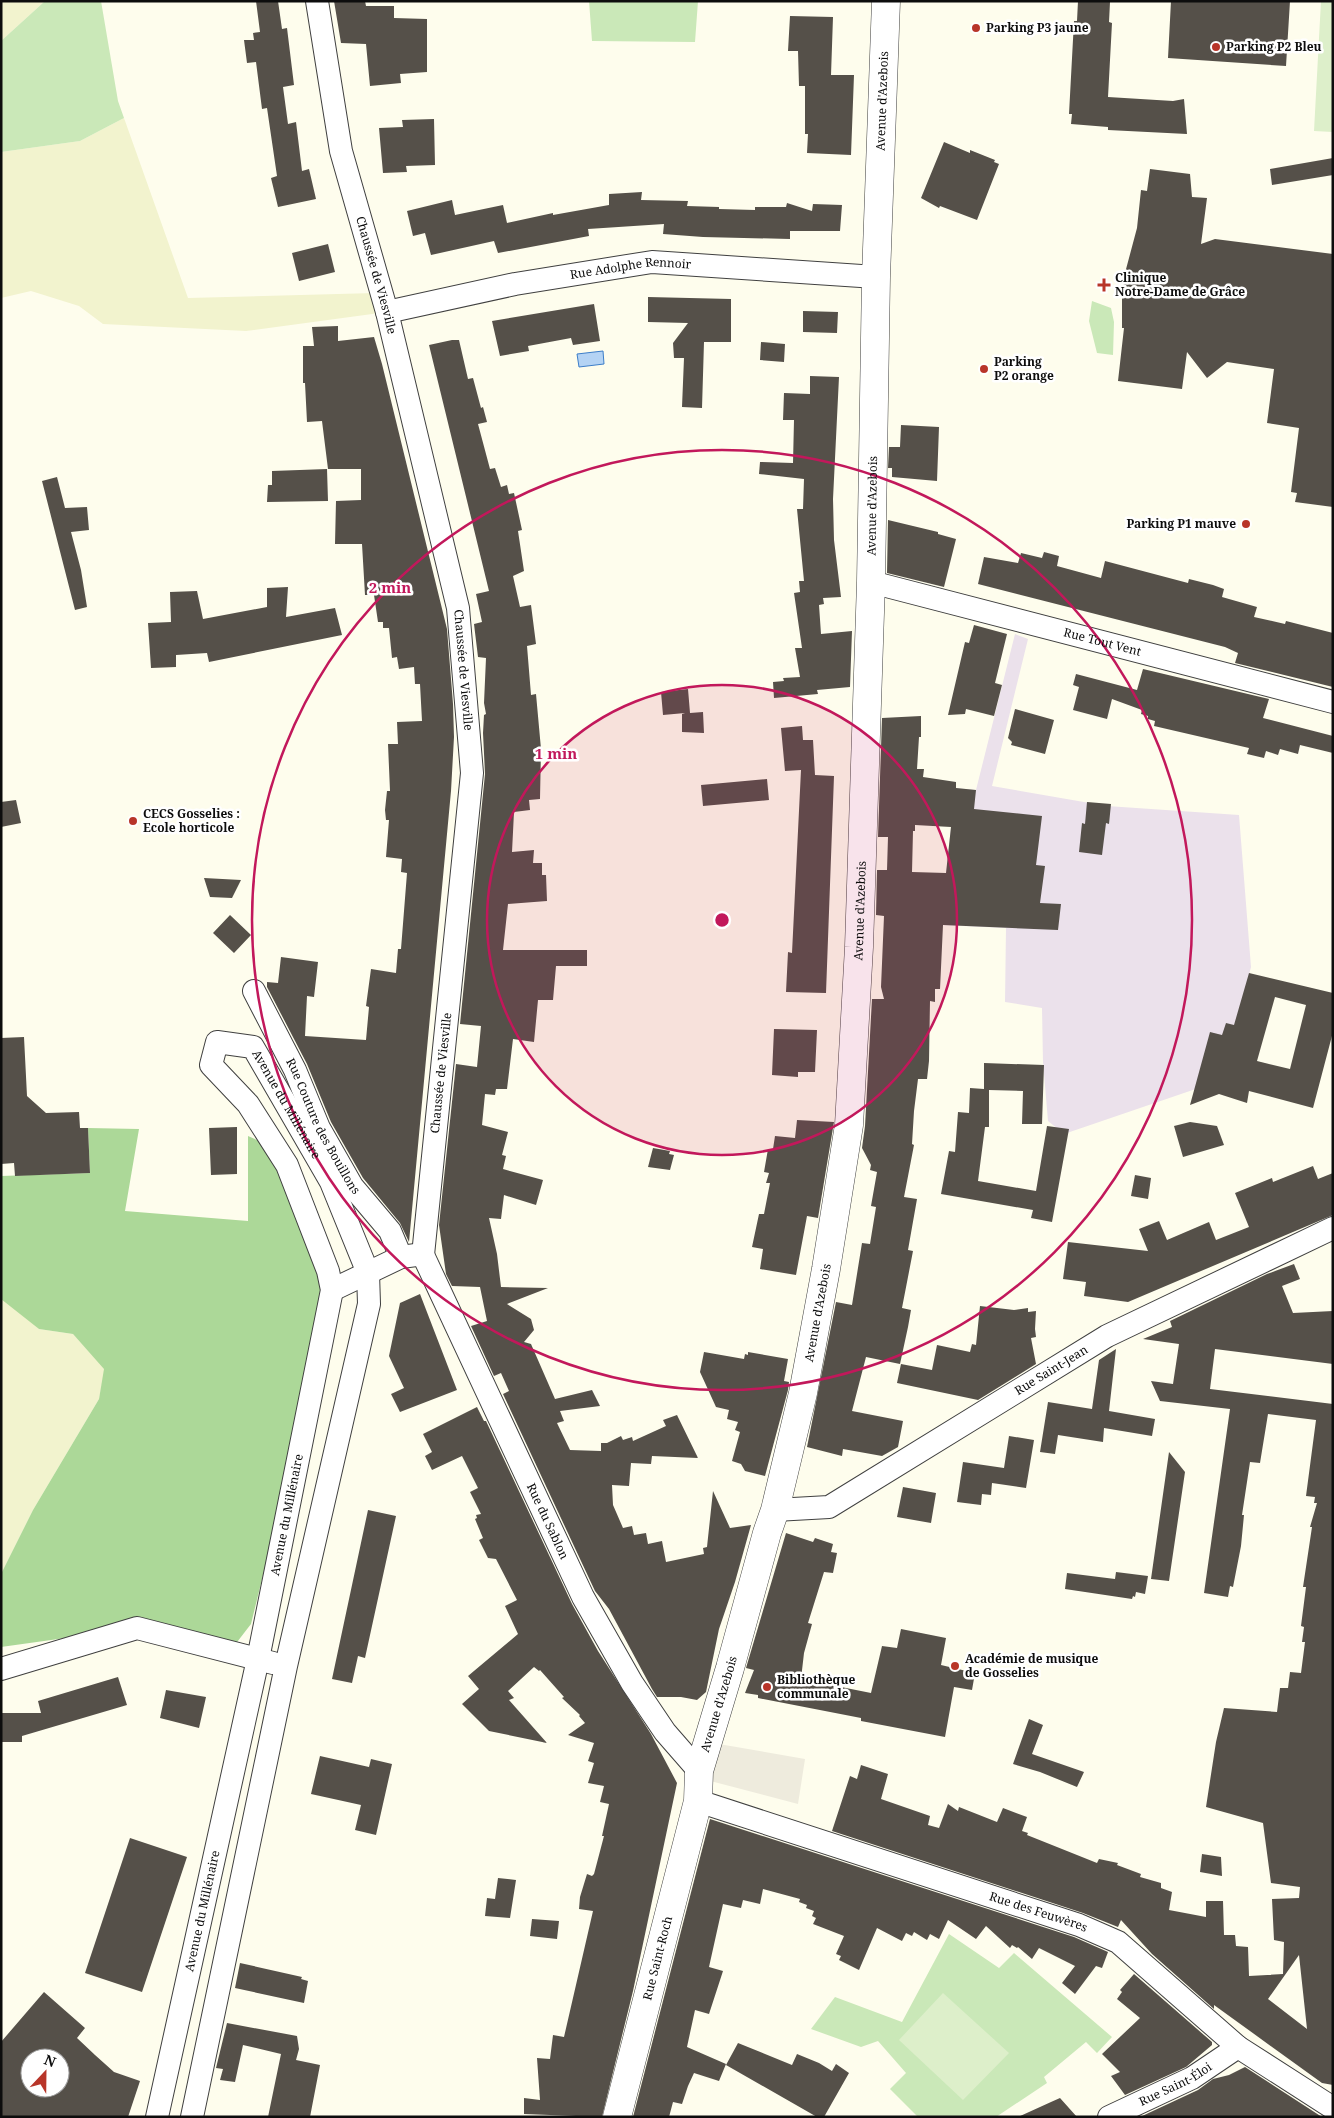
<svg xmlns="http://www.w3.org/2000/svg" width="1334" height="2118" viewBox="0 0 1334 2118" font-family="'Noto Serif',serif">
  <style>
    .industrial { fill: #ebe1eb }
    .farmland { fill: #f2f3ce }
    .green { fill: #cae8b8 }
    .forest { fill: #acd898 }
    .pitch { fill: #ddefca }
    .plaza { fill: #eeebdd }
    .water { fill: #b4d3f4; stroke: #3d7ec9 }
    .building { fill: #555049; fill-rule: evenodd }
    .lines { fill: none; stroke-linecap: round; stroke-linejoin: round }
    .minor-casing { stroke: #404040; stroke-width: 24 }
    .tertiary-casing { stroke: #404040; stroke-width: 29 }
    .minor { stroke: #fff; stroke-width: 22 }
    .tertiary { stroke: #fff; stroke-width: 28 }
    .ring { fill: none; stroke: #c2185b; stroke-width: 2.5 }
    .poi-dot { fill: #b83529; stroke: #fff; stroke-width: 2 }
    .labels { text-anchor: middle; stroke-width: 5; stroke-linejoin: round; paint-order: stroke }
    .poi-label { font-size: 12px; font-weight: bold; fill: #0d0d0d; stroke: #fff; text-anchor: start }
    .street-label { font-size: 12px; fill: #0d0d0d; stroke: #fff }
    .centre { fill: #c2185b; stroke: #fff; stroke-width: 2.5 }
    .ring-label { font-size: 15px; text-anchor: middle; font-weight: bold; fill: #c2185b; stroke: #fff; stroke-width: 5; stroke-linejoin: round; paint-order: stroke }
  </style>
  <rect width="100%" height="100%" fill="#fefded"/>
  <path class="industrial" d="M1015 634 1028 639 992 786 1107 806 1239 815 1251 967 1222 1080 1064 1134 1048 1121 1043 1062 1042 1008 1005 1002 1006 928 941 925 955 788 976 790Z"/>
  <path class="farmland" d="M1 1H45L1 41Z
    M124 118 188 298 375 293 387 312 246 331 103 324 79 306 31 291 1 298V152L80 141Z
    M1 1294 39 1329 73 1334 105 1369 99 1399 33 1510 1 1574Z"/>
  <path class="green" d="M45 1H101L118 101 124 118 80 141 1 152V41Z
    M589 1H698L695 42 592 41Z
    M1092 301 1111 308 1114 322 1113 355 1097 353 1089 321Z
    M949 1934 999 1968 1014 1953 1112 2037 1097 2053 1086 2042 1044 2077 1047 2083 996 2117H918L890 2089 906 2073 878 2041 861 2047 811 2029 835 1997 902 2022Z"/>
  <path class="forest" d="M88 1128 139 1129 125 1211 248 1221V1136L277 1149 330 1302 251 1624 234 1646 137 1628 1 1647V1574L33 1510 99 1399 104 1369 73 1334 39 1329 1 1299V1176L90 1173Z"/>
  <path class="pitch" d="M1321 1H1333V132L1314 131Z
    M943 1993 1009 2053 963 2100 899 2040Z"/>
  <path class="plaza" d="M713 1743 805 1759 798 1804 699 1778Z"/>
  <path class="water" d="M603 351 604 364 579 367 577 354Z"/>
  <path class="building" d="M256 1H278L282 29 287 28 294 85 283 87 288 124 296 122 302 171 309 169 316 199 278 207 271 178 277 176 267 108 262 109 256 62 247 63 244 40H254L253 33 260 32Z
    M334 1H365L366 6H394V18L427 19V72L400 74 401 83 370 86 366 44 341 43Z
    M1078 1 1110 2 1109 22 1112 23 1108 97 1173 101 1184 99 1187 134 1108 130V127L1071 124 1072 114H1069L1074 21H1077Z
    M1171 1H1290L1286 66 1168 58Z
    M790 16 833 17 831 75H854L851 155 807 153 808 134H805V86H799L798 51H788Z
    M434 119 435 165 406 166 407 172 383 173 379 128 403 127 402 120Z
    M944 142 970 153V150L995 160 994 162 999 164 977 220 940 206 939 208 921 198Z
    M1333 158V175L1272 185 1270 169Z
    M1150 169 1190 174 1192 197 1207 198 1201 244 1215 239 1333 254V507L1295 502 1297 493 1291 492 1299 428 1267 423 1274 369 1227 362 1207 378 1187 352 1182 389 1118 381 1124 328H1122V299L1125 273 1137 228 1141 190 1147 191Z
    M642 192 641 200 688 201 687 206 719 207V209L755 210V207H786L787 203 812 211 813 204 842 205 840 231H790V239L703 237 663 234 664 224 588 229 589 236 498 253 494 241 431 255 425 233 413 236 407 211 452 200 455 215 503 205 507 223 553 213V215L609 205V194Z
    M328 244 335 272 299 281 292 253Z
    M648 297 731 299V342H704L702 408 682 407 684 358H674L673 343 688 323 648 322Z
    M594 304 600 341 573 345 571 338 528 346 529 351 500 356 492 321Z
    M803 311 838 312 837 333 803 332Z
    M338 326V341L374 337 382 364 447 629 453 704 454 737 451 791 409 1242 400 1223 363 1178 331 1122 307 1064 267 987V982L278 983 281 957 318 962 314 997 307 996 305 1036 366 1040 369 1007 366 1006 371 969 396 973 398 949H401L407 873 401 872 402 859 386 857 389 820H386L385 810 387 791H390L388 744H398L397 722 422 721 420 684H415L414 667 399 669 397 657 392 658 389 628H383V622H378L374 595H365L362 544H335L336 501 361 500V469H328L322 421 307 422 305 383H303V346H314L312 327Z
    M452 340H459L468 379 473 378 481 408 483 407 487 422 478 424 490 469 495 468 501 487 507 485 509 494 514 493 522 530 518 531 524 571 513 576 520 607 531 605 536 644 527 646 531 695 536 694 541 749 540 799 529 800 530 810 514 812 512 852 534 850 533 863H542V875H546L547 901 508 904 503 950H587V966H556L553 1000H538L534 1042 513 1039 507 1089H496L495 1095 485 1094 482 1125 508 1132 502 1155 506 1156 503 1169 543 1180 536 1205 504 1195 501 1219 489 1218 497 1254 501 1287 548 1288 507 1304 531 1319 534 1330 524 1342 531 1344 555 1399 592 1390 600 1406 560 1411 564 1421 557 1423 570 1450 601 1451V1443H607L621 1436 623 1440 632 1437 633 1441 666 1426 663 1420 677 1415 698 1458 652 1456 651 1464 631 1463 629 1486 612 1485 613 1505 623 1528 632 1526 634 1535 646 1533 648 1544 662 1541 666 1562 704 1554 703 1548 707 1547 713 1491 730 1528 751 1525 735 1582 719 1629 706 1692 697 1700 681 1697H657L652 1689 609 1609 595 1591 503 1394 509 1391 501 1373 494 1376 471 1326 487 1321 480 1287 452 1286 446 1274 439 1225 456 1064 477 1067 481 1026 460 1024 485 774 483 733 484 715 486 714 484 703 486 658 478 657 474 624 482 622 476 594 489 591 429 345Z
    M761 342 785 344 784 362 760 360Z
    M810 376 839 377 833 499 834 540 841 597 823 598 824 604 819 605 821 634 852 631 850 687 817 690 818 694 774 698 773 682 784 681 783 678 800 677 795 648H802L794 593 800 592 799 581H804L797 509H803L804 479 759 474 760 462 793 463 794 420H783L784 393 810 394Z
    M901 425 939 427 937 481 892 477V468H888L889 447H900Z
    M327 469 328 501 267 502 268 485H272V471Z
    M57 477 65 508 87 507 89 530 71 532 81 570 87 607 75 610 42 481Z
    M888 520 938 532V534L956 539 944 587 887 573Z
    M1044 552 1059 556 1057 566 1101 578 1105 561 1188 583 1189 579 1213 585 1224 589 1222 597 1257 607 1254 617 1285 624 1286 621 1333 633V687L1235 663 1238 653 1225 647 978 584 984 557 1018 563 1021 553 1042 558Z
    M288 587 286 617 335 608 342 635 209 662 207 653 176 655V667L151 668 148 623 171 622 170 592 197 591 203 619 267 607V588Z
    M974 625 1007 634 995 683 1002 685 994 716 966 709 965 714 948 715 965 642 969 643Z
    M1143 669 1269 699 1263 718 1333 736V753L1300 745 1298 754 1280 749 1278 755 1266 751 1264 758 1247 754 1249 748 1154 726 1155 721 1148 719V716L1141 714 1142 710 1112 699 1107 719 1073 710 1079 687 1073 685 1076 674 1137 690Z
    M688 689 690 713 703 712 704 733 682 732V714L685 713 663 715 661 692Z
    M1015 709 1054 720 1045 754 1011 745 1012 742 1008 738Z
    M921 716V737H919L917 769H924L923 777 956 782V788L976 790 974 809 1042 816 1036 865 1045 866 1040 903 1061 904 1058 930 943 925 940 989H935V1002L930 1001 929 1061 927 1079H918L914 1111 912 1144 914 1145 904 1197 917 1199 908 1250 913 1251 902 1308 911 1310 908 1327 900 1364 866 1357 852 1411 903 1421 898 1447 882 1456 843 1449 842 1456 807 1447 836 1302 852 1305 862 1243 870 1244 876 1207 871 1206 877 1172 870 1170 871 1165 862 1148 865 1126 872 999H884L881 987 884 916 876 915 877 870H887L888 837H878L882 718ZM915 825 951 827 946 873 912 872 913 831H915Z
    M802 726 803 740H813L815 775 834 776 826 993 786 992 788 952 792 953 801 770 785 771 781 728Z
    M767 779 769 800 703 806 701 785Z
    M16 800 21 823 1 827V802Z
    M1087 802 1111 804 1109 824 1106 823 1102 855 1079 852 1082 823 1085 824Z
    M204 878 241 880 232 898 210 897Z
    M230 915 251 935 234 953 213 933Z
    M1249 973 1333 993V1032L1313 1108 1249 1091 1247 1103 1219 1094 1190 1105 1210 1032 1222 1035 1226 1023 1234 1025ZM1275 997 1306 1005 1290 1069 1257 1061Z
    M774 1029 817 1030 815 1072H798V1077L772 1075Z
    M24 1037 27 1096 46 1113 79 1112 80 1128H88L90 1173 15 1176 14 1163 1 1164V1038Z
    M984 1063 1044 1065 1042 1124H1022L1023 1091 989 1090V1127H985L978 1181 1036 1191 1047 1126 1069 1129 1052 1222 1031 1218 1033 1210 941 1194 949 1151 955 1152 958 1112 969 1113 970 1088 984 1089Z
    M797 1120 834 1122 818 1218 807 1216 796 1275 760 1269 763 1249 752 1247 759 1214H764L770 1183H766L769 1173 764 1172 768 1149H773L775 1136 795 1138Z
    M1190 1122 1217 1126 1224 1145 1183 1157 1174 1126Z
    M237 1127V1174L211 1175 209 1128Z
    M653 1148 670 1151 669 1154 674 1155 670 1170 648 1167Z
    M1313 1166 1318 1179 1333 1173V1215L1128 1302 1084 1296 1086 1282 1063 1279 1068 1242 1148 1251 1139 1229 1159 1221 1167 1240 1209 1222 1216 1240 1249 1227 1235 1193 1272 1178 1273 1182Z
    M1135 1175 1151 1178 1148 1199 1131 1196Z
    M1294 1264 1300 1279 1282 1286 1293 1313 1333 1311V1364L1215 1349 1210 1389 1333 1404V2085L1322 2083 1214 2005V2009L1152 1954 1121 1920 1118 1927 1083 1913 832 1831 850 1776 857 1779 861 1765 888 1774 881 1799 930 1816 928 1825 939 1828 948 1804 958 1811 959 1807 997 1822 1003 1808 1027 1817 1022 1831 1028 1833 1027 1835 1097 1863 1099 1859 1118 1863 1117 1865 1141 1874 1140 1877 1161 1883V1888L1172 1892 1169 1910 1206 1917V1901H1223L1224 1935H1235L1236 1946 1248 1947 1249 1976 1283 1974 1284 1942 1274 1940 1272 1899 1299 1898 1300 1887 1271 1883 1263 1823 1206 1807 1216 1742 1224 1708 1277 1712 1280 1688H1288L1290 1672 1301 1673 1305 1642H1302L1304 1627 1301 1626 1306 1587H1303L1312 1527H1310L1317 1503H1314L1315 1497 1306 1496 1316 1420 1268 1414 1260 1463 1250 1462 1242 1515H1244L1241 1546 1233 1587 1230 1586 1228 1597 1204 1593 1230 1409 1160 1401 1151 1381 1173 1384 1179 1344 1143 1339 1172 1327 1170 1321 1267 1274ZM1299 1955 1307 2029 1268 1999Z
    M420 1294 457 1390 400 1412 391 1394 404 1388 389 1356 400 1303Z
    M980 1306 1014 1310 1028 1308V1312L1036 1311 1035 1329 1036 1337 1031 1338 1036 1364 978 1400 897 1383 901 1364 932 1370 937 1345 970 1352 972 1344 976 1345Z
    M1116 1349 1109 1411 1155 1419 1152 1436 1104 1428 1103 1442 1058 1435 1055 1454 1040 1452 1048 1402 1092 1409 1099 1360Z
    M704 1352 744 1359 745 1354 748 1355V1352L788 1359 784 1381 789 1382 788 1390 765 1476 745 1471 741 1464 732 1461 740 1432 735 1430 738 1422 727 1419 729 1410 716 1407 700 1372Z
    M477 1407 484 1421H486L572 1604 598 1651 651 1734 677 1783 633 1991 602 2117 524 2114V2098L540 2100 537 2058 550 2059 553 2035 564 2037 593 1911 579 1909 580 1897 587 1874 592 1876 594 1874 604 1836H602L609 1804 600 1802 604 1786 588 1783 594 1763 588 1761 594 1743 568 1735 585 1723 579 1716 580 1715 562 1698 564 1697 540 1670 539 1671 534 1667 508 1691 514 1698 509 1700 547 1743 489 1731 462 1704 479 1689 468 1676 518 1634 505 1606 517 1600 496 1559 488 1558 479 1540 483 1538 475 1519 477 1518 476 1515 481 1514 470 1492 478 1488 462 1456 432 1470 425 1456 432 1452 423 1434Z
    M1009 1436 1034 1440 1026 1488 992 1483 991 1495 982 1494 981 1505 957 1502 963 1462 1004 1468Z
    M1169 1452 1185 1472 1169 1581 1151 1579Z
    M903 1487 936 1493 931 1523 897 1517Z
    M368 1510 396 1516 365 1658 358 1656 352 1683 332 1679Z
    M786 1533 813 1542 815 1538 833 1544 831 1552 837 1553 833 1573 824 1572 808 1623 812 1624 804 1653 801 1679 871 1693 882 1646 897 1648 901 1629 946 1638 941 1665 975 1673 972 1690 954 1687 945 1737 861 1721V1718L758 1698V1695L745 1693 754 1670 746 1668Z
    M1116 1572 1148 1576 1145 1594 1136 1592 1135 1597 1133 1596 1132 1599 1065 1589 1067 1573 1115 1579Z
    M118 1677 127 1705 22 1736V1742H1V1713H41L38 1701Z
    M166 1690 206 1697 199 1728 160 1718Z
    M1029 1719 1043 1725 1032 1754 1084 1772 1077 1787 1040 1772 1013 1764Z
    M320 1756 369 1767 371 1759 392 1764 376 1835 355 1830 361 1805 311 1794Z
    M710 1819 1074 1937 1108 1952 1102 1968 1096 1966 1075 1994 1062 1983 1075 1966 1039 1948 1032 1959 1018 1947 1017 1948 1012 1945 1010 1948 986 1926 976 1939 948 1920 939 1939 930 1934 927 1940 914 1932 912 1936 906 1933 902 1941 877 1928 859 1970 839 1960 841 1956 836 1954 844 1936 813 1924 816 1918 812 1916 814 1911 806 1908 807 1905 799 1902 800 1899 763 1889 760 1904 743 1900 741 1908 723 1904 709 1967 723 1971 709 2014 695 2010 687 2047 726 2064 719 2081 694 2073 688 2086 682 2104 673 2102 669 2117H633Z
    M130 1838 187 1857 142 1992 85 1973Z
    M1202 1854 1221 1857 1222 1876 1200 1872Z
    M498 1878 516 1880 510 1918 485 1916 487 1898 495 1899Z
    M532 1919 559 1921 557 1939 530 1936Z
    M240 1963 302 1977 301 1979 308 1981 304 2003 235 1988Z
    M1134 1974 1212 2042V2045L1186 2067 1125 2095 1111 2076 1120 2072 1102 2054 1140 2018 1117 1999 1122 1992 1120 1990Z
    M44 1992 85 2028 77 2038 95 2055 114 2072 140 2081 128 2117H1V2042ZM30 2058H60V2088H30Z
    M227 2023 297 2036 299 2049 296 2060 320 2065 310 2117H268L281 2054 243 2045 235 2082 220 2080 223 2069 216 2068Z
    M738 2043 792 2065 797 2054 819 2063 832 2071 836 2064 849 2073 824 2117H817L726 2065Z
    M1245 2067 1322 2117H1140L1198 2090 1213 2079 1229 2075Z
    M1060 2098 1077 2117H1018L1051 2102Z"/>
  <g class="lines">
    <defs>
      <g id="minor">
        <path id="s1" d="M317 1 341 151 387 312 458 608 472 773 423 1255"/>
        <path id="s2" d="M387 312 515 284 652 262 876 277"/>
        <path id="s3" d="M871 582 1333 702"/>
        <path id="s4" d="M254 991 295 1070 319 1128 352 1186 390 1231 401 1257"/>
        <path id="s5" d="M423 1255 583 1597 632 1683 665 1732 699 1771"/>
        <path d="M332 1290 401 1257 416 1255"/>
        <path id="s6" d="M775 1510 829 1507 1107 1336 1333 1228"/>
        <path d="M1 1669 137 1628 273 1663"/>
        <path id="s7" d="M698 1801 1079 1925 1118 1942 1238 2047 1333 2108"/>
        <path id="s8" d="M157 2117 258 1659 332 1290 328 1271 287 1165 248 1104 211 1065 217 1042 253 1047 331 1182 368 1273 369 1304 286 1666 192 2117"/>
        <path id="s9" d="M1109 2117 1192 2078 1238 2047"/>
      </g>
      <g id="tertiary">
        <path id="s10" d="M617 2117 698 1801 699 1771 730 1668 767 1533 775 1510 803 1393 826 1269 849 1125 859 947 871 582 876 277 886 1"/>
      </g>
    </defs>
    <use href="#minor" class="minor-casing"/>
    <use href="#tertiary" class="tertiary-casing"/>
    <use href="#minor" class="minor"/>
    <use href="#tertiary" class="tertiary"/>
  </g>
  <circle cx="722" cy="920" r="235" fill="#c2185b" fill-opacity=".12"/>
  <g class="ring">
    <circle cx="722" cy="920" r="235"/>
    <circle cx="722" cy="920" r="470"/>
  </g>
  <g class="poi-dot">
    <circle cx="976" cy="28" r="5"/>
    <circle cx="1216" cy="47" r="5"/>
    <path d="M1101.5 277.5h5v5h5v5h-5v5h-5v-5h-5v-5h5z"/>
    <circle cx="984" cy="369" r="5"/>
    <circle cx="1246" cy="524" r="5"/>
    <circle cx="133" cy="821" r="5"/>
    <circle cx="955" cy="1666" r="5"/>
    <circle cx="767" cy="1687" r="5"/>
  </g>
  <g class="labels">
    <g class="poi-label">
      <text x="986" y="32">Parking P3 jaune</text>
      <text x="1226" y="51">Parking P2 Bleu</text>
      <text x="1115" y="282">Clinique<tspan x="1115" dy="14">Notre-Dame de Grâce</tspan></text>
      <text x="994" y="366">Parking<tspan x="994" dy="14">P2 orange</tspan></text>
      <text x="1236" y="528" text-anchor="end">Parking P1 mauve</text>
      <text x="143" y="818">CECS Gosselies :<tspan x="143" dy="14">Ecole horticole</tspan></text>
      <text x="965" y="1663">Académie de musique<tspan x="965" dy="14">de Gosselies</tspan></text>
      <text x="777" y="1684">Bibliothèque<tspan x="777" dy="14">communale</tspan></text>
    </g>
    <g class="street-label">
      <text dy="4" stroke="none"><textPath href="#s10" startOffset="2045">Avenue d'Azebois</textPath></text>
      <text dy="4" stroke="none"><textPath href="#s2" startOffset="248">Rue Adolphe Rennoir</textPath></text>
      <text dy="4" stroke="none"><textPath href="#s1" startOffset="281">Chaussée de Viesville</textPath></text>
      <text dy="4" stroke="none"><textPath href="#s10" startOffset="1640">Avenue d'Azebois</textPath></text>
      <text dy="4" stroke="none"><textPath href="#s3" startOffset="239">Rue Tout Vent</textPath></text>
      <text dy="4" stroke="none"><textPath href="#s1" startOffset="686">Chaussée de Viesville</textPath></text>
      <text dy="4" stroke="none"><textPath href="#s10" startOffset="1235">Avenue d'Azebois</textPath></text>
      <text transform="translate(441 1073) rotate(-84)" y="4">Chaussée de Viesville</text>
      <text dy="4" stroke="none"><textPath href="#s8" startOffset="1231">Avenue du Millénaire</textPath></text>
      <text dy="4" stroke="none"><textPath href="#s4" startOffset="152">Rue Couture des Bouillons</textPath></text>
      <text dy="4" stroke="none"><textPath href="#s10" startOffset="830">Avenue d'Azebois</textPath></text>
      <text dy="4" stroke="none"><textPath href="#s6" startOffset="315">Rue Saint-Jean</textPath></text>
      <text dy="4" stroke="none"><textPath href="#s8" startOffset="616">Avenue du Millénaire</textPath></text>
      <text dy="4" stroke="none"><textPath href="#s5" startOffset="294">Rue du Sablon</textPath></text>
      <text dy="4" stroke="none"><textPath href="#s10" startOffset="426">Avenue d'Azebois</textPath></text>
      <text dy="4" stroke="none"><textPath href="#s8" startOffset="211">Avenue du Millénaire</textPath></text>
      <text dy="4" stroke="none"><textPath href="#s7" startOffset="358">Rue des Feuwères</textPath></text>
      <text dy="4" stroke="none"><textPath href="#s10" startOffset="164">Rue Saint-Roch</textPath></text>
      <text dy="4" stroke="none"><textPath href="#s9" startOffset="74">Rue Saint-Éloi</textPath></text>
    </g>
  </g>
  <circle cx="722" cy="920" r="8" class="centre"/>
  <g class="ring-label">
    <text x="390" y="593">2 min</text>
    <text x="556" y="759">1 min</text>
  </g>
  <rect width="1334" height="2118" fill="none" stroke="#0d0d0d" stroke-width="5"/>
  <g transform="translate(45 2073) rotate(22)"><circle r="24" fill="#ffffff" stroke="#9e9e9e"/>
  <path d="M0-4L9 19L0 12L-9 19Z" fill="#b83529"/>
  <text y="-8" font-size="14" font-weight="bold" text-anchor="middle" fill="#0d0d0d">N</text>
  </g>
</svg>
